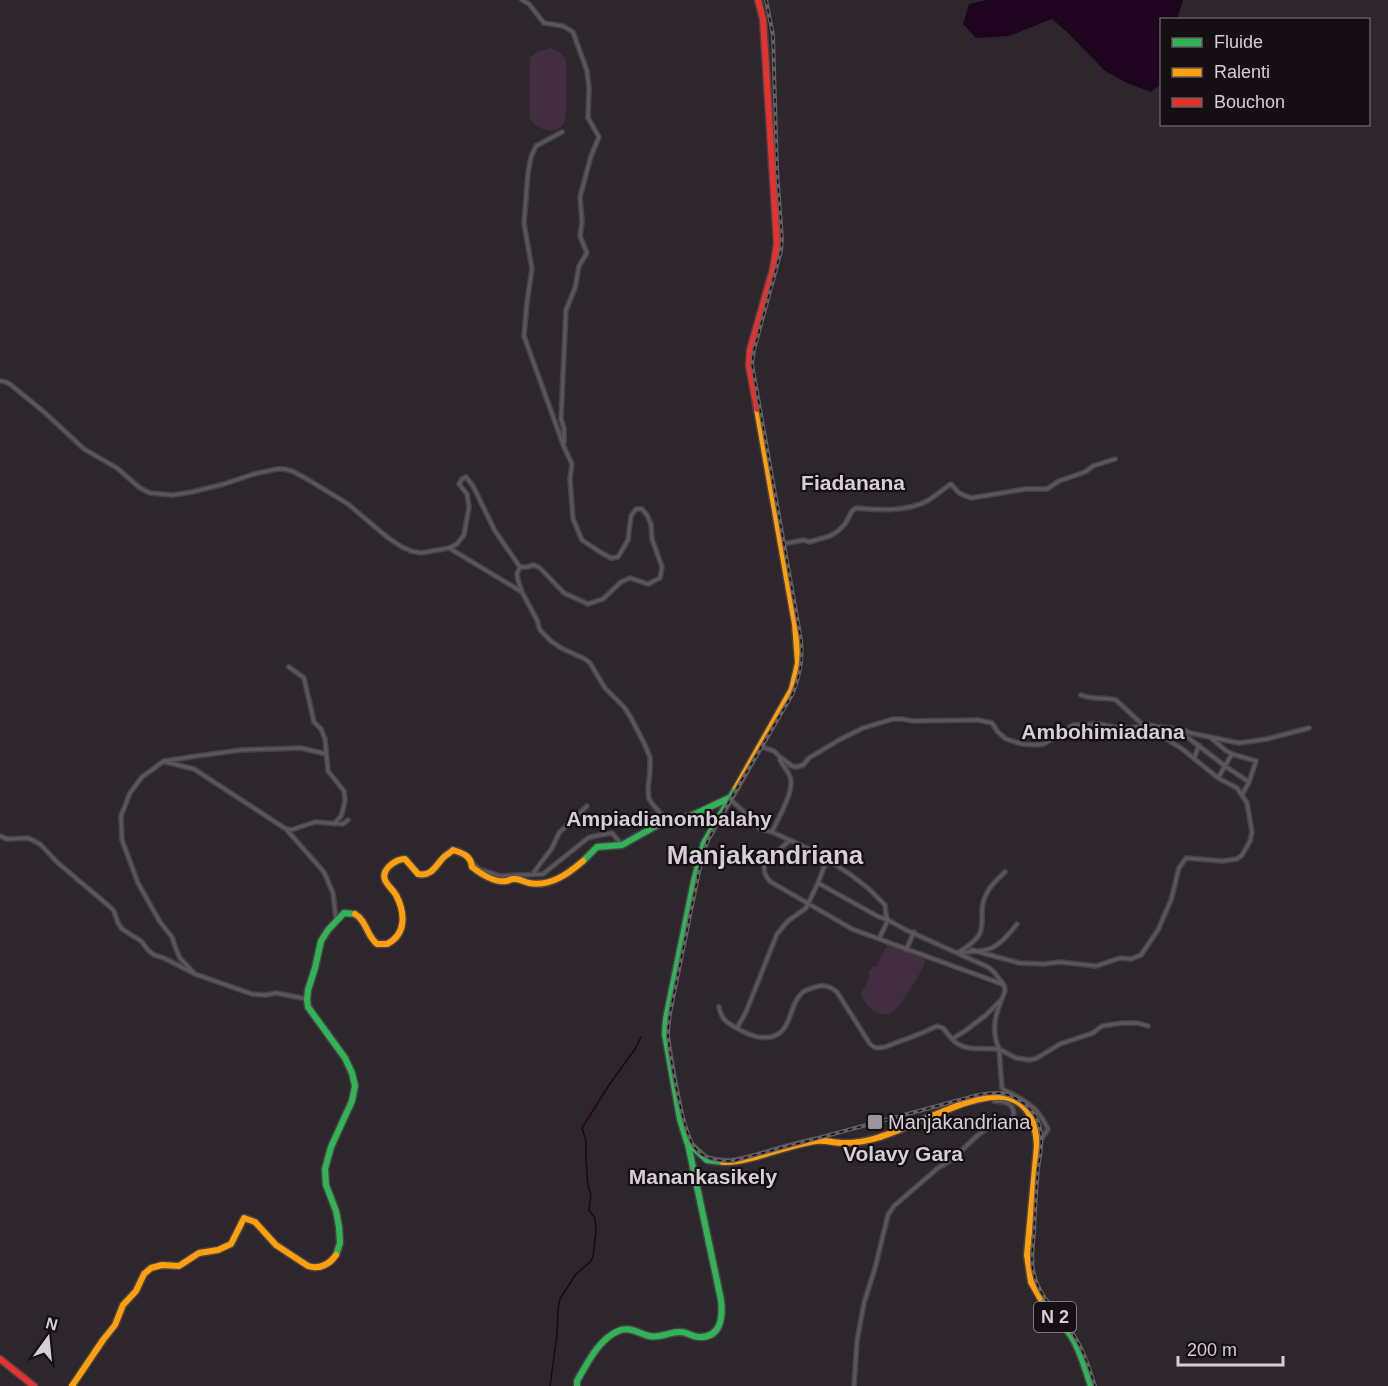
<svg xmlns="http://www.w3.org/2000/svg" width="1388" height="1386" viewBox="0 0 1388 1386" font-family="Arial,sans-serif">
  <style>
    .green { fill: #432d41 }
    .water { fill: #1f041f }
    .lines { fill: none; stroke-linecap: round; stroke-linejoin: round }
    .stream { stroke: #1f041f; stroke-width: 1.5 }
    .street-casing { stroke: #474247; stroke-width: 6 }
    .fast-casing { stroke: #474247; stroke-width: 9 }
    .slow-casing { stroke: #474247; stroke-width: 9 }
    .jam-casing { stroke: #474247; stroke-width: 9 }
    .street { stroke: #5a565a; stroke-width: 3 }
    .fast { stroke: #30b455; stroke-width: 6 }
    .slow { stroke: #ff9f0a; stroke-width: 6 }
    .jam { stroke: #e5322d; stroke-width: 6 }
    .rail-casing { stroke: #635f63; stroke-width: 4 }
    .rail { stroke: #150f14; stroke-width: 1.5; stroke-dasharray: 4.5; stroke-linecap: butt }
    .poi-dot { fill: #9b949a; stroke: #150f14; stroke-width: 2 }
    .labels { text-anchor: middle; stroke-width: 4.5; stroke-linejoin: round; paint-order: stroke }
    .shield { fill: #150f14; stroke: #9c959b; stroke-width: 1.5 }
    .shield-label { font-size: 18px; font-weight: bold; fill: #d6ced5 }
    .poi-label { font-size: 20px; fill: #d6ced5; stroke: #150f14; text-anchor: start }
    .neighbourhood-label { font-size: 21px; font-weight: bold; fill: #d6ced5; stroke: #150f14 }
    .district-label { font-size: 26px; font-weight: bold; fill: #d6ced5; stroke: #150f14 }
  </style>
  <rect width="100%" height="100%" fill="#2d272d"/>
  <path class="green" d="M550 48 558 51 566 59V114C565 117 565 122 563 124 556 137 535 129 530 118V58L537 52Z
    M888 944 925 959C924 962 924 965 923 968 920 974 898 1008 894 1011 880 1021 865 1006 861 994L870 975 868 974 873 966 876 967Z"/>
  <path class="water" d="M987 0H1183L1177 19 1162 20 1161 84 1151 92 1127 83 1105 71 1067 32 1052 19 1009 36 976 38 963 24 969 4Z"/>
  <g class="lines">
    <path class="stream" d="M550 1386 557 1335 558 1309 560 1299 576 1274 590 1262 593 1257 596 1231 595 1218 589 1210 591 1194 588 1186 586 1160V1141L582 1128 609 1085 635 1049 641 1037"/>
    <defs>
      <path id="street" d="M522 0 529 4 544 23 563 26 573 32 587 71 589 88 588 118 599 137 591 156 580 197 582 222 580 236 587 253 579 266 575 288 566 310 561 419 564 428V442
        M562 132 536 146 531 157 528 173 524 223 532 269 527 302 524 336 564 447 572 464 570 479 573 519 582 540 600 552 611 558 618 557 628 540 631 516 636 509H642L647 515 651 524 652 539 662 567 660 578 648 584 630 578 621 582 603 599 588 604 564 593 540 568 534 565 527 567H520L517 574 518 580 522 592 537 620 540 630 551 641 561 648 585 659 590 663 605 688 624 707 630 716 644 743 650 757V771L648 789 649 799 654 806 668 821
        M0 381 6 382 11 385 43 411 84 449 117 468 140 488 150 493 173 495 192 492 224 484 254 474 277 469H284L292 471 307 479 348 504 387 537 402 547 411 551 421 553 449 548 457 544 464 535 469 507 467 494 459 484 462 479 466 477 473 486 495 531 520 567
        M782 544 804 540 809 542 830 536 838 531 845 524 852 511 856 508C878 510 907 512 927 501 936 496 943 489 951 484L959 493 971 498 1026 489H1047L1059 481 1085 472 1093 466 1115 459
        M449 548 522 592
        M289 667 304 678 314 722 321 729 325 739 328 771 344 791 345 800 343 810 341 816 334 824
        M1081 695C1092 700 1104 697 1116 700L1144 726C1151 724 1153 726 1159 727 1171 729 1179 727 1190 733L1239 743 1267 739 1309 728
        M1160 728 1182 733 1225 766 1249 782
        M1210 737 1225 750 1232 754 1256 761 1249 782 1242 795
        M759 746 774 751 780 757V760C783 766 791 774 791 781 792 796 778 818 772 832L816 852 851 875 869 889 885 905 886 915 888 920 906 930 988 967 994 972 1004 985 1005 991 1002 999 986 1015 965 1031 952 1039C963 1052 983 1048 999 1049L1002 1088C1006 1092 1009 1092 1014 1095 1031 1103 1040 1112 1048 1129L1038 1145
        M780 757 792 766 796 767 803 765 809 758 839 740 863 728 893 719H902L913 721 978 720 992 723 998 732 1006 739 1022 744 1035 745 1044 744 1073 725 1099 724 1123 729 1144 726 1181 748 1218 778 1237 788 1247 803 1252 832 1250 841 1242 855 1237 859 1222 861 1186 858 1179 868 1171 900 1158 930 1141 955 1131 959 1120 958 1096 966 1060 962 1044 964 1019 963 972 950
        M1194 759 1199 745
        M166 762 194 769 286 829 324 872 333 893 336 919
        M1218 778 1232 754
        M730 799 745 813 760 829 772 832
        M288 829 291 830 315 822 343 824 348 820
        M0 836 7 839 28 838 40 844 58 863 109 906 114 911 118 923 122 929 141 941 148 950 154 955 164 958 195 974 252 994 266 995 276 993 307 999
        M789 841 765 862C763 870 764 876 771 882L852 929 1002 984
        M827 859 818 883 879 917 888 920 879 939
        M473 863 479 869 500 876 543 874 588 838 595 836 612 833 622 845
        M534 872 552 848 559 833 587 806
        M906 950 914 932
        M958 953C965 948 975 942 979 935 983 928 982 919 982 912 982 894 993 883 1005 872
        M960 953C969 951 978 952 986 950 999 947 1009 934 1017 924
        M195 974 180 958 176 949 172 937 160 922 138 883 122 840 121 816 130 793 142 777 164 761 197 756 241 750 301 748 326 754
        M1001 1001C994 1018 992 1032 999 1049L1016 1058 1030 1060 1037 1058 1060 1044 1093 1033 1102 1026 1122 1023H1138L1148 1026
        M719 1007C721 1020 729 1024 740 1030 750 1035 759 1039 771 1037 793 1032 788 1004 803 992 806 990 812 988 816 987 824 984 831 987 837 992L870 1044C875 1049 878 1048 885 1047L922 1033 937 1026 943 1028 952 1039
        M737 1028 746 1012 777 934 788 921 806 908 818 883
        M854 1386 857 1341 864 1303 875 1268 888 1215 894 1206 938 1168C956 1160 967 1143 982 1132 986 1129 990 1127 994 1125 1002 1122 1017 1122 1013 1110 1011 1101 1001 1102 994 1101L993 1098"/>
      <path id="fast" d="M583 861 597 847 622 845 663 822 677 820 695 814 729 798
        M723 1162 707 1160 687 1142 680 1119 665 1034 666 1019 694 881 704 843 736 788
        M336 1255 340 1243 339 1227 336 1211 326 1185 325 1169 331 1147 352 1101 355 1086 352 1073 345 1058 308 1007 307 1000 308 990 315 968 321 941 328 930 344 913 355 914
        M1040 1298C1050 1311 1062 1322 1071 1336 1081 1351 1085 1369 1091 1386
        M577 1386V1381C587 1364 598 1340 618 1331 629 1326 638 1333 649 1336 660 1339 670 1331 681 1332 687 1332 692 1337 699 1337 721 1338 723 1317 721 1300L688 1144"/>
      <path id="slow" d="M736 788 792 689 798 663 795 624 757 409
        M355 914C367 921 366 935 377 944H387C407 934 405 912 396 895 393 890 387 885 385 880 381 869 396 859 405 859L418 874C433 877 436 864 445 856 448 854 451 852 453 850 463 853 471 856 472 867 481 874 494 883 506 881 513 880 508 879 515 879 520 879 524 882 529 883 550 887 568 874 583 861
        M723 1162C735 1163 747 1159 759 1156 778 1150 797 1144 816 1141 826 1140 835 1143 844 1143 856 1143 868 1141 880 1137 914 1127 977 1089 1009 1098 1031 1104 1036 1127 1037 1146L1027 1255 1031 1282 1040 1298
        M72 1386 103 1340 115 1325 123 1305 136 1291 144 1274 151 1268 162 1265 179 1266 199 1253 218 1250 231 1244 244 1218 255 1222 276 1245 308 1266C319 1270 330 1264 336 1255"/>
      <path id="jam" d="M757 409 749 366 750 350 773 269 777 244 763 19 758 0
        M0 1359 34 1386"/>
    </defs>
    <use href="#street" class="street-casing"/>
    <use href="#fast" class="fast-casing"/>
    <use href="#slow" class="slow-casing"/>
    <use href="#jam" class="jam-casing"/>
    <use href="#street" class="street"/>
    <use href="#fast" class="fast"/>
    <use href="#slow" class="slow"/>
    <use href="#jam" class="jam"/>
    <defs>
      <path id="rail" d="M766 0 773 35 777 170 782 239 781 251 754 350 752 364 800 634C804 655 801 674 792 695L730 800 708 840 702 857 670 1013C669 1021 668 1029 668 1036 670 1057 683 1134 695 1148 705 1160 719 1161 733 1161L978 1095C984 1094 991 1093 997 1093 1016 1094 1036 1109 1040 1128 1043 1141 1040 1156 1038 1169 1036 1190 1035 1212 1034 1233 1033 1247 1030 1261 1034 1274 1039 1297 1058 1313 1071 1331 1083 1348 1089 1367 1095 1386"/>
    </defs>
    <use href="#rail" class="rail-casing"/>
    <use href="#rail" class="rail"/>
  </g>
  <rect class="poi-dot" x="867" y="1114" width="16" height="16" rx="3"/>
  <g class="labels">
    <rect class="shield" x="1034" y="1302" width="42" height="30" rx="4.5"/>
    <g class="shield-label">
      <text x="1055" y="1323">N 2</text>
    </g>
    <g class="poi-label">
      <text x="888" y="1129">Manjakandriana</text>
    </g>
    <g class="neighbourhood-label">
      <text x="853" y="490">Fiadanana</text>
      <text x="1103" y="739">Ambohimiadana</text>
      <text x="669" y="826">Ampiadianombalahy</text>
      <text x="903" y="1161">Volavy Gara</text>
      <text x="703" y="1184">Manankasikely</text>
    </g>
    <g class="district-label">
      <text x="765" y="864">Manjakandriana</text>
    </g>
  </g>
  <rect x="1160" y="18" width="210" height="108" fill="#150f14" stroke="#625b61" stroke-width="1.5"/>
  <rect x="1172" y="38" width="30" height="9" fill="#30b455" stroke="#625b61" stroke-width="1.5"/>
  <text x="1214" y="48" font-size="18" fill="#d6ced5">Fluide</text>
  <rect x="1172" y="68" width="30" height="9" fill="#ff9f0a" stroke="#625b61" stroke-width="1.5"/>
  <text x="1214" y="78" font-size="18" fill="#d6ced5">Ralenti</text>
  <rect x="1172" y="98" width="30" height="9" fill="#e5322d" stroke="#625b61" stroke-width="1.5"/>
  <text x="1214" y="108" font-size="18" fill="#d6ced5">Bouchon</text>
  <g transform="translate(48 1338) rotate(15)" stroke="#150f14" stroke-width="4.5" paint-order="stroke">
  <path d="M0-4.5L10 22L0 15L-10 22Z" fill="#d6ced5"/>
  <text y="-9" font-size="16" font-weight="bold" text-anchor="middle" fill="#d6ced5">N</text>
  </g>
  <path d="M1178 1356v9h105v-9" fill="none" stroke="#d6ced5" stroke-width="3"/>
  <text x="1187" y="1356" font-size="18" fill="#d6ced5" stroke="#150f14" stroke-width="4.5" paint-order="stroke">200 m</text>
</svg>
